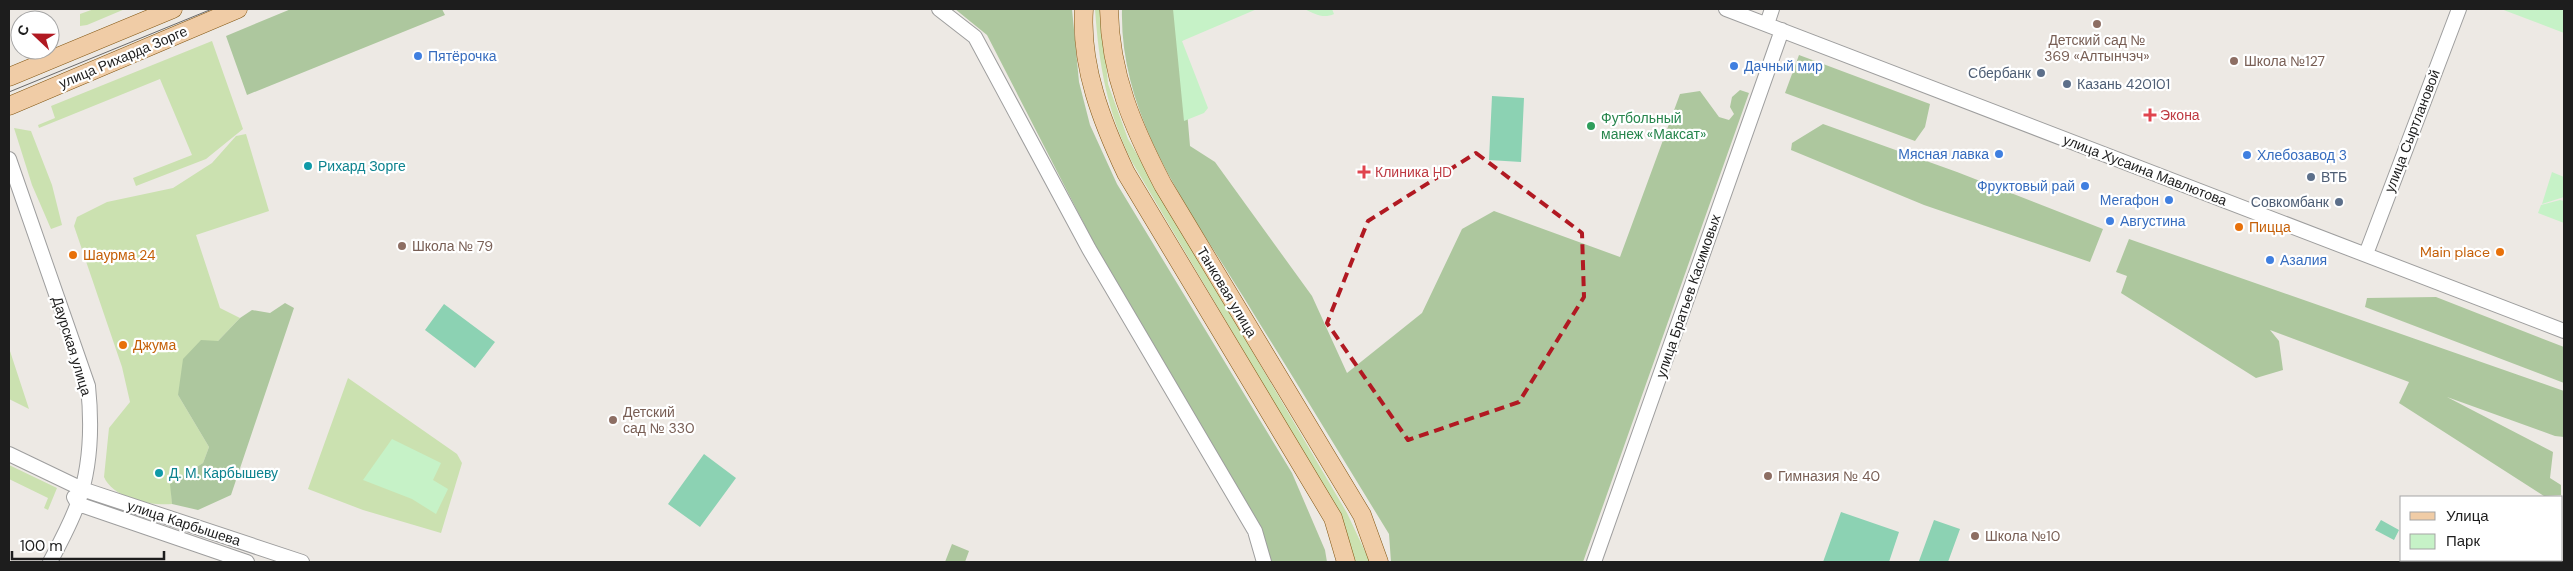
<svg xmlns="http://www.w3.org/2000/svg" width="2573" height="571" viewBox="0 0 2573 571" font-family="'DM Sans',sans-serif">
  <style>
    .grass { fill: #cbe1b0 }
    .forest { fill: #adc79e }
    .park { fill: #c6f2c7 }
    .pitch { fill: #8cd2b3 }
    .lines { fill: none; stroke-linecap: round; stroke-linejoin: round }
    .minor-casing { stroke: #9e9e9e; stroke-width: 16 }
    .major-casing { stroke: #835713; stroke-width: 19 }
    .minor { stroke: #fff; stroke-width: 14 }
    .major { stroke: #f0cca6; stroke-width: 18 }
    .tram { stroke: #6b6b6b; stroke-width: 1 }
    .marked { fill: none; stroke: #b11922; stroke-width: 4; stroke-dasharray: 10 6; stroke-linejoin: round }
    .education-dot { fill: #8d6e63; stroke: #fff; stroke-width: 2 }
    .shop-dot { fill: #3f7fe0; stroke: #fff; stroke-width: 2 }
    .service-dot { fill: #5c6f8a; stroke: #fff; stroke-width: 2 }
    .health-dot { fill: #e0444e; stroke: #fff; stroke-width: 2 }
    .leisure-dot { fill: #2e9e5b; stroke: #fff; stroke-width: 2 }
    .culture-dot { fill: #0f9aa8; stroke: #fff; stroke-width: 2 }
    .food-dot { fill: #e8710a; stroke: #fff; stroke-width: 2 }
    .labels { text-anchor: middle; stroke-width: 4.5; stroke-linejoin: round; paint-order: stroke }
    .education-label { font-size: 14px; fill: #785e54; stroke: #fff; text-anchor: start }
    .shop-label { font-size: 14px; fill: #366cbe; stroke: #fff; text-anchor: start }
    .street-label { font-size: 14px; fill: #1d1d1d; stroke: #fff }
    .service-label { font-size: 14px; fill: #4e5e75; stroke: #fff; text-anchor: end }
    .health-label { font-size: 14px; fill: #be3a42; stroke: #fff; text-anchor: start }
    .leisure-label { font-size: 14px; fill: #27864d; stroke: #fff; text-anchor: start }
    .culture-label { font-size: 14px; fill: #0d838f; stroke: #fff; text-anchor: start }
    .food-label { font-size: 14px; fill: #c56008; stroke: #fff; text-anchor: start }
  </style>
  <rect width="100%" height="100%" fill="#ede9e4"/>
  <path class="grass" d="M94 9H125L87 25 80 26V14Z
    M1095 9H1101L1108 84 1128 139 1347 513 1370 562H1353L1341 516 1132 162C1107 111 1099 66 1095 9Z
    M212 41 243 129 206 159 136 186 133 178 192 155 160 79 39 128 38 125 55 118 51 106Z
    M14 128 31 131 52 185 62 225 51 229 32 185Z
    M246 134 269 211 196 235 220 308 240 318 218 341 178 395 209 447 203 463 171 484 172 504C150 506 113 498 104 477L109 428 130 402 122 367 74 226 77 217 107 202 173 188 212 163 236 136Z
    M9 348 29 409 9 399Z
    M348 378 457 454 462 463 441 533 363 510 308 489Z
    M9 465 57 488 48 510 44 508 48 498 9 479Z"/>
  <path class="forest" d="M291 9H442L445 15 247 95 226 36Z
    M955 9H1072L1079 82 1090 125 1117 184 1292 473 1325 550 1327 562H1269L1099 253 987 35Z
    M1122 9H1243L1181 41 1190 146 1215 162 1312 296 1347 373 1422 313 1462 229 1494 211 1620 257 1680 94 1700 91 1719 117 1729 120 1734 114 1730 107 1732 97 1740 90 1749 93 1583 562H1391L1389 534C1343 459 1298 385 1252 311 1196 218 1119 122 1122 9Z
    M1799 55 1930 104 1925 127 1915 141 1785 93Z
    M1823 124 1957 172 2103 229 2090 262 1924 205 1791 150 1792 143Z
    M2129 239 2564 391V437L2555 436 2447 397 2553 452 2550 478 2561 485V495L2544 496 2399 403 2409 382 2270 330 2279 341 2283 370 2256 378 2121 293 2127 276 2116 272Z
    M2436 297 2564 347V383L2365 307 2367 298Z
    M285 303 294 308 231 495 198 510 172 504 170 484 203 463 209 447 178 395 183 359 201 340 218 341 240 318 252 310 270 313Z
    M952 544 969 551 965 562H945Z"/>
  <path class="park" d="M1173 9H1257L1182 41 1208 108 1204 113 1184 121Z
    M1304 9H1332L1334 14C1323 19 1315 14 1304 9Z
    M2501 9H2564V33Z
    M2552 172 2564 177V197L2542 204Z
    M2560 200 2564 201V223L2538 213 2541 205Z
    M392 439 441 463 433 480 448 489 436 514 412 499 363 480Z"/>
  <path class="pitch" d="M1492 96 1524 98 1521 162 1489 160Z
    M444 304 495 342 475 368 425 330Z
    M704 454 736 478 700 527 668 504Z
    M1841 512 1899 532 1889 562H1823Z
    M1934 520 1960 529 1948 562 1919 561Z
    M2381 520 2399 530 2394 540 2375 530Z"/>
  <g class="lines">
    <defs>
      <path id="minor" d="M939 9 975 37 1089 249 1255 531 1264 562
        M1726 9 2564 331
        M1767 24 1772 9
        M9 159 88 386C92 424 91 466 78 503 71 523 60 543 50 562
        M2366 254 2459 9
        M9 454 82 489 302 562
        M74 497 78 504 247 562
        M1594 562 1782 30"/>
      <path id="major" d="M1084 9C1080 66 1102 122 1126 173L1333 518 1346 562
        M1109 9C1110 75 1133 127 1163 185L1362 515 1379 562
        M9 77 173 9
        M9 106 238 9"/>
    </defs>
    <use href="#minor" class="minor-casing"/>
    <use href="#major" class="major-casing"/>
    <use href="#minor" class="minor"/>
    <use href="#major" class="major"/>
    <path class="tram" d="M9 92 212 9"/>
  </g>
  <path class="marked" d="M1476 153 1582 233 1584 297 1519 402 1408 440 1327 323 1368 221Z"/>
  <g class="education-dot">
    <circle cx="2097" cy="24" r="5"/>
    <circle cx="2234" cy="61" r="5"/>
    <circle cx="402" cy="246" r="5"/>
    <circle cx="613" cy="420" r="5"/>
    <circle cx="1768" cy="476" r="5"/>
    <circle cx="1975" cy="536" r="5"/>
  </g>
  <g class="shop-dot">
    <circle cx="418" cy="56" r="5"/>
    <circle cx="1734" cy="66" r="5"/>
    <circle cx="1999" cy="154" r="5"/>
    <circle cx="2247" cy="155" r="5"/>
    <circle cx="2085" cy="186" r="5"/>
    <circle cx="2169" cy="200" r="5"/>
    <circle cx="2110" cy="221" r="5"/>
    <circle cx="2270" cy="260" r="5"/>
  </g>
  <g class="service-dot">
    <circle cx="2041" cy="73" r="5"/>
    <circle cx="2067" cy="84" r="5"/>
    <circle cx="2311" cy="177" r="5"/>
    <circle cx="2339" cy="202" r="5"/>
  </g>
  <g class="health-dot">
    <path d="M2147.5 107.5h5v5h5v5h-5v5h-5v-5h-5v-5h5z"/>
    <path d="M1361.5 164.5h5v5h5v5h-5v5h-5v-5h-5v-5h5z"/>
  </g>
  <circle class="leisure-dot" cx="1591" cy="126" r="5"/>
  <g class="culture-dot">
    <circle cx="308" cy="166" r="5"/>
    <circle cx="159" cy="473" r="5"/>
  </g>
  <g class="food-dot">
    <circle cx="2239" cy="227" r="5"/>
    <circle cx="2500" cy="252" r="5"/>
    <circle cx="73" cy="255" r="5"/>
    <circle cx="123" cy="345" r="5"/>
  </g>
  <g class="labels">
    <g class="education-label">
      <text x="2097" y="45" text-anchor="middle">Детский сад №<tspan x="2097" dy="16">369 «Алтынчэч»</tspan></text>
      <text x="2244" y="66">Школа №127</text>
      <text x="412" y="251">Школа № 79</text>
      <text x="623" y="417">Детский<tspan x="623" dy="16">сад № 330</tspan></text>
      <text x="1778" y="481">Гимназия № 40</text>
      <text x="1985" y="541">Школа №10</text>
    </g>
    <g class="shop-label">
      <text x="428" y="61">Пятёрочка</text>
      <text x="1744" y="71">Дачный мир</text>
      <text x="1989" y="159" text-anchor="end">Мясная лавка</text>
      <text x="2257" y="160">Хлебозавод 3</text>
      <text x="2075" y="191" text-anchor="end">Фруктовый рай</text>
      <text x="2159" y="205" text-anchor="end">Мегафон</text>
      <text x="2120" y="226">Августина</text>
      <text x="2280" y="265">Азалия</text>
    </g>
    <g class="street-label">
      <text transform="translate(123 57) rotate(-23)" y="5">улица Рихарда Зорге</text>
      <text transform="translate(2412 131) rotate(-69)" y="5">улица Сыртлановой</text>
      <text transform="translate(2145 170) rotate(21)" y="5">улица Хусаина Мавлютова</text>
      <text transform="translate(1227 292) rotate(59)" y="5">Танковая улица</text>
      <text transform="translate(1688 296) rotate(-71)" y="5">улица Братьев Касимовых</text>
      <text transform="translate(72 346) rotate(73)" y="5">Даурская улица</text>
      <text transform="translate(184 523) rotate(18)" y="5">улица Карбышева</text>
    </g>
    <g class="service-label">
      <text x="2031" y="78">Сбербанк</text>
      <text x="2077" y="89" text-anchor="start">Казань 420101</text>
      <text x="2321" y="182" text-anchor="start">ВТБ</text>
      <text x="2329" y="207">Совкомбанк</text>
    </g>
    <g class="health-label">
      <text x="2160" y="120">Экона</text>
      <text x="1375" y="177">Клиника HD</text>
    </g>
    <g class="leisure-label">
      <text x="1601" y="123">Футбольный<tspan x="1601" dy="16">манеж «Максат»</tspan></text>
    </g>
    <g class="culture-label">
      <text x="318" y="171">Рихард Зорге</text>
      <text x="169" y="478">Д. М. Карбышеву</text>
    </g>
    <g class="food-label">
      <text x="2249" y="232">Пицца</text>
      <text x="2490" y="257" text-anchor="end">Main place</text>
      <text x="83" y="260">Шаурма 24</text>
      <text x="133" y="350">Джума</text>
    </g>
  </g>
  <rect width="2573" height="571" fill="none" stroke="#1d1d1d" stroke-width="20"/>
  <rect x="2400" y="496" width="162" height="65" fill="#ffffff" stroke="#a5a5a5"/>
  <rect x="2410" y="512" width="25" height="8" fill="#f0cca6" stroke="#a5a5a5"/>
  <text x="2446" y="521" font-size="15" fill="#1d1d1d">Улица</text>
  <rect x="2410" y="534" width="25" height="15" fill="#c6f2c7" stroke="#a5a5a5"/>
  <text x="2446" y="546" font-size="15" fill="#1d1d1d">Парк</text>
  <g transform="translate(35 35) rotate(292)"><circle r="24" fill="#ffffff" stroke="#a5a5a5"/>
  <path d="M0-4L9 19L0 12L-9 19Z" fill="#b11922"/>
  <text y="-8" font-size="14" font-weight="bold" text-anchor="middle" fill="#1d1d1d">С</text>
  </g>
  <path d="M12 551v8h152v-8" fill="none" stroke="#1d1d1d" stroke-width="2.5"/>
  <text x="20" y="551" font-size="15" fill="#1d1d1d" stroke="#ffffff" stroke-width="4" paint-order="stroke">100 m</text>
</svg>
